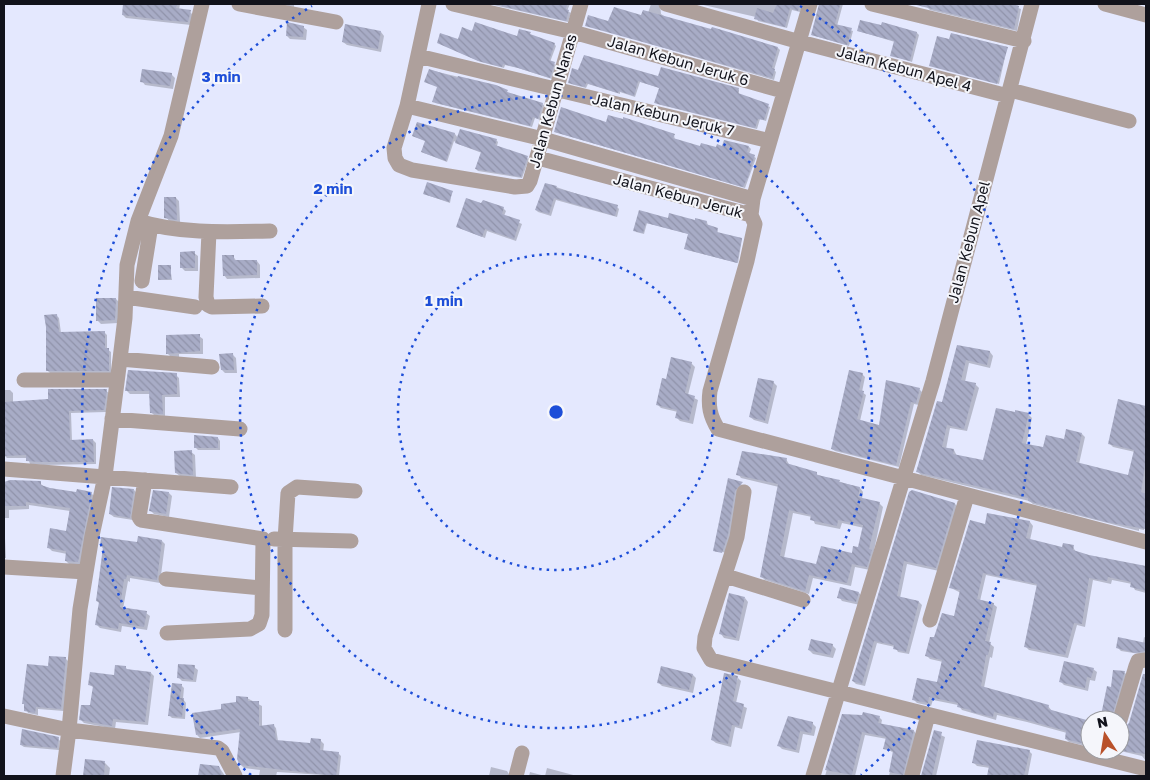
<svg xmlns="http://www.w3.org/2000/svg" width="1150" height="780" viewBox="0 0 1150 780" font-family="'Golos Text',sans-serif">
  <style>
    .shadow { fill: #0003; fill-rule: evenodd }
    .building { fill: url(#building-back-hatch); fill-rule: evenodd }
    .lines { fill: none; stroke-linecap: round; stroke-linejoin: round }
    .minor { stroke: #aea09c; stroke-width: 15 }
    .ring { fill: none; stroke: #1d4ed8; stroke-width: 2.5; stroke-dasharray: 2.5 5 }
    .labels { text-anchor: middle; stroke-width: 4; stroke-linejoin: round; paint-order: stroke }
    .street-label { font-size: 15px; fill: #11121b; stroke: #f5f6fb }
    .centre { fill: #1d4ed8; stroke: #f5f6fb; stroke-width: 2.5 }
    .ring-label { font-size: 15px; text-anchor: middle; font-weight: bold; fill: #1d4ed8; stroke: #f5f6fb; stroke-width: 4; stroke-linejoin: round; paint-order: stroke }
  </style>
  <defs>
    <pattern id="building-back-hatch" width="6" height="6" patternUnits="userSpaceOnUse" patternTransform="scale(1.25)"><rect width="6" height="6" fill="#a8acc6"/><path d="M-1 5l2 2M0 0l6 6M5-1l2 2" fill="none" stroke="#9093aa"/></pattern>
  </defs>
  <rect width="100%" height="100%" fill="#e4e8fe"/>
  <path class="shadow" d="M124 4H180L179 10 190 12 193 15 191 25 126 18 123 15Z
    M277 4H294V7Z
    M489 4H570L567 11 571 13 568 22Z
    M651 4H660L661 14 667 18 778 48 780 50 774 70 776 72 774 80 586 25 642 17 648 13Z
    M699 4H804L800 12 792 10 787 28 758 21 756 17Z
    M820 4H843L837 26 853 31 849 46 812 35Z
    M928 4 954 7 955 4H1007L1021 9 1017 31 930 10 927 7Z
    M303 27 307 30 306 40 290 39 287 36Z
    M858 31 917 33 919 35 912 62 891 55 895 42Z
    M381 32 384 36 381 52 347 45 343 42Z
    M473 32 554 44 556 46 550 62 556 65 552 79 518 68 505 65 504 68 481 62 441 44 458 41Z
    M1007 48 999 84 930 65Z
    M430 70 496 86 509 93 542 104 544 105 540 120 535 118 532 127 435 103 434 101 439 87 426 82Z
    M579 71 659 78 739 90V95L770 107 766 121 760 119 757 129 657 104 656 102 660 88 640 82 635 97 620 92V94L588 84 586 88 571 84 570 82Z
    M171 74 175 78 173 89 145 85 142 81Z
    M418 123 455 134 458 138 496 140 498 142 497 146 529 159 522 178 478 171 476 169 482 153 458 144 454 141 447 162 424 153 426 141 413 136Z
    M607 123 674 135 675 140 701 147 717 149 749 147 751 149 749 154 756 158 745 188 555 132Z
    M556 187 617 207 619 209 617 217 556 200 551 216 538 212 536 210Z
    M452 192 450 203 424 194Z
    M176 198 179 201 180 222 169 221 166 217Z
    M503 208 506 211 504 216 522 224 516 241 487 231 485 238 457 227Z
    M640 211 669 219 696 222V219L707 222 708 226 717 229 718 233 742 239 738 263 687 250 689 234 647 223 644 234 636 232Z
    M194 253 198 256V271H185L182 268Z
    M233 256 237 262 257 261 260 265V278L227 279 224 275Z
    M170 266 172 280H160L159 279Z
    M116 299 119 302 118 323 101 324 97 320Z
    M57 316 59 318 61 333 104 332 107 335V349L111 352V373H50L47 370Z
    M199 336 203 339V354H179V357H171L167 353Z
    M958 347 990 352 993 356 990 368 969 363 965 382 975 384 979 388 967 431 950 428 946 449 954 450 957 456 984 462 997 409 1029 415 1032 418 1026 445 1044 449 1082 434 1085 437 1079 464 1129 477 1135 452 1113 447 1109 443 1119 401 1146 407V521L1144 530 1139 529V531L1033 504 1029 501 921 475 917 471 943 404Z
    M233 355 236 358 237 373H225L222 370Z
    M691 363 695 367 688 395 698 400 693 424 680 421 677 418 678 412 661 408 658 405 667 381Z
    M862 374 865 377 862 392 866 395 860 421 880 426 919 389 922 392 919 405 914 404 899 467 835 451 832 449Z
    M176 375 179 378 180 397H165V416L154 415 151 412V394H130L127 391Z
    M773 382 777 386 768 424 754 420 750 417Z
    M4 390H10L13 393V403L50 400 106 391 109 393 106 412 71 413 72 441 93 440 96 443V464L44 465 30 464 28 458H7L4 455Z
    M218 438 220 441V450H198L196 448Z
    M191 452 195 455 196 478 180 476 176 473Z
    M786 459 790 466 860 488 863 492 862 499 879 503 883 507 870 570 855 567 851 586 813 578 809 594 765 580 761 576 779 487 741 478 738 474ZM793 513 812 517 815 524 840 529 842 523 864 528 859 548 853 554 817 566 784 558Z
    M729 480 745 486 726 553 716 550V552L714 550Z
    M4 483H40L44 487 78 494 91 493 95 497 82 565H70L66 561 67 554 52 551 48 547 67 532 70 511 29 505V509L9 510V518H4L6 558H4Z
    M134 490 137 493 133 520 114 517 110 514Z
    M169 493 172 496 169 517 154 514 151 511Z
    M910 493 955 504 958 507 939 571 907 564 900 598 919 602 922 605 909 654 898 652 895 647 877 643 865 686 856 684 853 681Z
    M1018 519 1030 522 1033 526 1030 540 1063 548 1073 547 1076 552 1089 556 1146 568V593L1135 590 1132 584 1112 580 1111 584 1093 580 1085 627 1077 625 1068 658 1029 650 1026 647 1038 586 986 575 980 601 993 604 997 607 989 643 994 647 992 658 990 657 984 688 1048 706 1052 711 1090 722V747L1069 742 1066 739 1067 733 1027 722 997 715 996 720 962 710 958 705 933 700 931 706 917 703 913 699 938 684 943 662 930 659 927 656 934 639 955 617 961 593 951 588 986 525Z
    M139 537 162 541 165 544 160 583 130 578V582L128 581 123 609 146 613 150 616 147 630 122 626 121 632 100 628 97 625 100 604 97 601 104 550 101 546 138 544Z
    M859 593 862 596 860 605 842 601 839 597Z
    M745 598 748 602 739 641 724 638 721 634Z
    M1144 637 1146 638V655L1121 651 1118 648 1143 644Z
    M832 645 836 649 833 658 813 654 809 650Z
    M66 659 68 661 64 711 38 709V715L28 713 24 704 49 667Z
    M194 667 198 670 196 682 182 681 178 677Z
    M126 668 129 671 151 673 154 676 148 725 116 722 115 729 84 723 81 720 91 707 94 688 90 685 115 676Z
    M1093 669 1097 672 1095 681 1090 680 1088 691 1064 685 1061 682Z
    M1146 670V761L1142 756 1116 750H1120V730L1127 728 1130 724Z
    M1124 672 1128 676 1115 720H1102L1112 688Z
    M693 675 696 678 693 693 662 686 659 683Z
    M738 678 741 681 736 703 747 708 742 729 735 727 731 747 716 743 712 740Z
    M181 685 184 688 183 699 186 703 185 719 172 718 169 715Z
    M247 698 262 706V726L273 725 276 728 278 741 311 745 321 741 324 744 323 752 338 753 341 756 339 776 277 772 276 776H259L260 770 244 768 241 765V732L200 738 197 735 223 710Z
    M843 715 879 717 882 720 881 725 914 731 917 735 906 776H889L894 753 885 748 887 739 865 735 855 776H825Z
    M788 718 812 723 816 727 814 736 803 734 799 753 782 749 779 746Z
    M934 732 945 737 936 776H923Z
    M58 738 60 741 59 750 24 747 21 745Z
    M1029 751 1032 754 1028 775 1034 776H989L990 768 977 766 973 762Z
    M86 761 105 763 110 768 109 776H84Z
    M201 765 219 767 225 776H199Z
    M491 767 507 771 510 776H489Z
    M547 768 577 776H529L530 772 545 776Z"/>
  <path class="building" d="M123 4H177L176 8 191 10 188 22 162 20 122 15Z
    M501 4H567L566 9 569 10 566 21 502 6Z
    M777 4H800L798 11 790 8 785 27 754 19 757 8 773 13Z
    M819 4 840 5 835 24 852 28 847 45 811 35Z
    M912 4H1013L1019 6 1014 29Z
    M614 7 641 15 643 10 711 29 712 27 778 47 772 68 775 69 772 78 585 26 588 15 608 21Z
    M860 20 881 25 882 22 917 32 910 61 890 56 894 41 857 31Z
    M287 22 304 26 303 37 286 36Z
    M475 22 517 36 519 29 531 32 530 34 555 43 549 60 555 62 550 78 515 67 503 64 502 67 478 61 437 43 440 33 458 39 462 27 472 31Z
    M345 24 381 31 378 49 342 42Z
    M951 33 1008 47 997 84 929 66 937 36 949 39Z
    M584 55 658 76 661 67 739 88 738 93 769 104 764 120 758 119 755 128 654 103 659 88 638 81 634 96 619 91 618 93 586 83 585 87 568 83 572 68 578 70Z
    M142 69 172 73 170 86 140 82Z
    M429 69 457 78 458 76 496 85 508 90 507 92 543 103 538 119 533 117 530 126 432 102 437 87 424 82Z
    M561 107 606 122 608 115 623 119V117L675 134 673 138 700 146 701 143 716 147 717 144 722 146 724 140 749 146 747 152 755 155 748 177 743 187 554 132Z
    M417 122 455 133 446 161 421 152 425 141 412 136Z
    M460 129 497 139 495 145 528 156 521 177 475 169 481 152 455 143Z
    M427 182 453 191 449 202 423 194Z
    M545 183 557 186 556 188 618 205 615 216 554 198 549 214 535 210Z
    M164 197H176L177 220 164 218Z
    M466 198 481 203 483 200 504 207 502 214 520 220 514 239 485 229 482 237 456 227Z
    M639 210 668 218 669 213 695 220V218L707 221 706 224 718 228 717 232 742 238 737 263 684 249 688 234 646 223 643 233 633 231Z
    M195 251V268H180V252Z
    M222 255H234V260H257V275L223 276Z
    M158 265H171V279L158 280Z
    M96 298H116L115 320 96 321Z
    M57 314 59 332 105 331V348H109V371H46V327L44 315Z
    M200 334V351L166 354V335Z
    M957 345 990 351 987 365 966 360 961 380 976 383 964 429 947 425 942 447 954 449 953 454 983 460 996 408 1015 412V410L1029 413 1022 443 1043 447 1046 435 1064 439 1066 429 1082 433 1076 462 1128 475 1134 450 1108 444 1118 399 1146 406V459L1141 492 1146 494V529L1106 522 1028 501V498L916 472 937 401 942 402Z
    M233 353 234 370H221L219 354Z
    M671 357 692 362 685 393 695 396 689 421 675 418 677 410 656 405 662 378 666 379Z
    M128 370 177 373V394L162 395 163 414 150 413 149 391H125Z
    M849 370 863 373 859 390 864 391 857 419 879 425 886 380 920 388 916 403 911 402 896 465 831 449Z
    M758 378 774 381 765 421 749 417Z
    M48 389H107L104 410 69 411 70 440 93 439 94 462H40L26 461V455L4 456V402L48 399Z
    M194 435 218 437V448H194Z
    M192 450 193 475 175 473 174 451Z
    M742 451 787 458 786 463 817 472V475L840 480 839 482 860 487 858 497 880 502 869 549 872 550 867 567 852 564 847 583 809 575 805 591 760 577 778 484 736 475ZM789 510 811 515 810 520 837 526 838 520 863 525 858 547 853 546 852 553 821 546 816 564 780 556Z
    M728 478 743 482 735 491 728 535 722 553 713 551Z
    M10 480 41 481V485L50 488 76 492 77 489 92 492 78 562 65 561 66 551 47 548 50 528 66 531 70 508 26 502V506H4V482Z
    M112 487 134 489 130 518 109 514Z
    M153 490 169 492 166 514 149 511Z
    M912 490 955 503 936 568 904 561 897 596 919 601 906 652 893 649 894 645 874 641 862 684 852 681 909 492Z
    M987 513 1030 521 1026 538 1062 547 1063 543 1074 545 1073 550 1089 555 1146 566V591L1130 587 1131 582 1108 577 1107 581 1089 578 1082 624 1074 623 1065 655 1024 647 1037 584 983 573 977 599 994 603 985 641 991 642 988 655H986L981 686 1049 705 1048 709 1090 721V745L1065 739 1066 731 1023 719 994 712 993 717 971 712V710L957 707 958 703 929 697 928 703 912 700 917 678 937 682 942 660 925 656 930 637H934L942 613 954 616 960 590 949 588 970 520 985 524Z
    M138 536 162 540 157 580 127 575 126 579H124L120 607 147 611 144 627 119 623 118 629 95 625 99 602 96 601 103 547H100L101 537 137 542Z
    M840 587 859 592 856 602 837 598Z
    M729 593 745 597 736 638 719 634Z
    M1118 637 1146 643V651L1135 653 1116 648Z
    M811 639 833 644 830 655 808 650Z
    M49 656 66 657 61 709 36 707 35 713 24 711V704H22L27 664 48 666Z
    M1064 661 1094 668 1091 678 1087 677 1085 688 1059 682Z
    M178 664 195 665 193 680 177 678Z
    M115 665 126 666V669L151 672 145 722 113 719 112 726 79 720 81 705H90L93 686 88 685 90 672 114 675Z
    M661 666 693 674 689 690 657 683Z
    M1113 670 1125 671 1111 720H1100L1107 686 1111 687Z
    M724 673 738 676 733 701 744 704 739 726 732 725 728 744 711 740Z
    M1143 674H1146V754L1122 751 1125 727 1129 723Z
    M172 683 182 684 180 698H184L182 717 168 716Z
    M236 696 248 697V701H259V726L274 724 276 740 310 743 311 738 321 739 320 750 339 752 336 776 240 765 237 759 240 729 196 735 192 713 221 709V704L236 702Z
    M863 712 880 716 878 723 914 730 903 775 889 772 893 751 883 749 886 737 862 732 852 775 825 770 842 714 862 715Z
    M788 716 813 722 811 733 800 731 796 750 777 746Z
    M22 729 59 737 57 748 20 745Z
    M934 730 942 732 932 776H921Z
    M977 740 1030 750 1024 776H987L989 766 972 763Z
    M85 759 105 761 104 776H83Z
    M200 764 219 766 222 776H198Z"/>
  <g class="lines">
    <path class="minor" d="M239 4 336 22
      M429 4 407 106 394 148 395 158 399 165 412 170 515 187 527 186 530 181 581 4
      M453 4 573 32 783 91
      M666 4 800 42 1008 96
      M810 4 753 199 751 215 755 224 747 261 710 391C708 406 710 416 718 429L1146 542
      M872 4 1024 41
      M1105 4 1146 15
      M418 56 770 141
      M1010 90 1129 121
      M407 106 543 139 753 199
      M538 158 751 215
      M138 221C180 234 226 232 270 231
      M209 232 206 297 208 305 212 307 262 306
      M142 281 151 225
      M126 297 195 307
      M120 359 212 367
      M24 380H117
      M112 419 240 429
      M4 469 231 487
      M145 480 139 517 141 520 263 539 262 615 259 624 250 629 167 633
      M744 492 737 537 705 637 704 648 711 660 1146 769
      M274 539 351 541
      M4 567 86 572
      M726 576 803 600
      M166 579 261 588
      M930 620 967 496
      M285 630V540L288 493 297 487 355 491
      M4 716 69 730 218 748 222 751 235 776
      M1120 720 1136 666 1138 661 1146 660
      M912 775 928 715
      M63 776 69 730 80 609 92 536 105 476 120 359 125 318 127 265 138 221 171 136 202 4
      M516 776 522 753
      M813 776 933 381 1032 4"/>
  </g>
  <g class="ring">
    <circle cx="556" cy="412" r="158"/>
    <circle cx="556" cy="412" r="316"/>
    <path d="M251 775A474 474 0 0 1 312 6M800 6A474 474 0 0 1 861 775"/>
  </g>
  <g class="labels">
    <g class="street-label">
      <text transform="translate(678 61) rotate(16)" y="5">Jalan Kebun Jeruk 6</text>
      <text transform="translate(904 69) rotate(15)" y="5">Jalan Kebun Apel 4</text>
      <text transform="translate(553 101) rotate(-74)" y="5">Jalan Kebun Nanas</text>
      <text transform="translate(663 115) rotate(13)" y="5">Jalan Kebun Jeruk 7</text>
      <text transform="translate(678 196) rotate(15)" y="5">Jalan Kebun Jeruk</text>
      <text transform="translate(969 242) rotate(-75)" y="5">Jalan Kebun Apel</text>
    </g>
  </g>
  <circle cx="556" cy="412" r="8" class="centre"/>
  <g class="ring-label">
    <text x="221" y="82">3 min</text>
    <text x="333" y="194">2 min</text>
    <text x="444" y="306">1 min</text>
  </g>
  <rect width="1150" height="780" fill="none" stroke="#11121b" stroke-width="10"/>
  <g transform="translate(1105 735) rotate(348)"><circle r="24" fill="#f5f6fb" stroke="#9a9ba1"/>
  <path d="M0-4L9 19L0 12L-9 19Z" fill="#b9512a"/>
  <text y="-8" font-size="14" font-weight="bold" text-anchor="middle" fill="#11121b">N</text>
  </g>
</svg>
